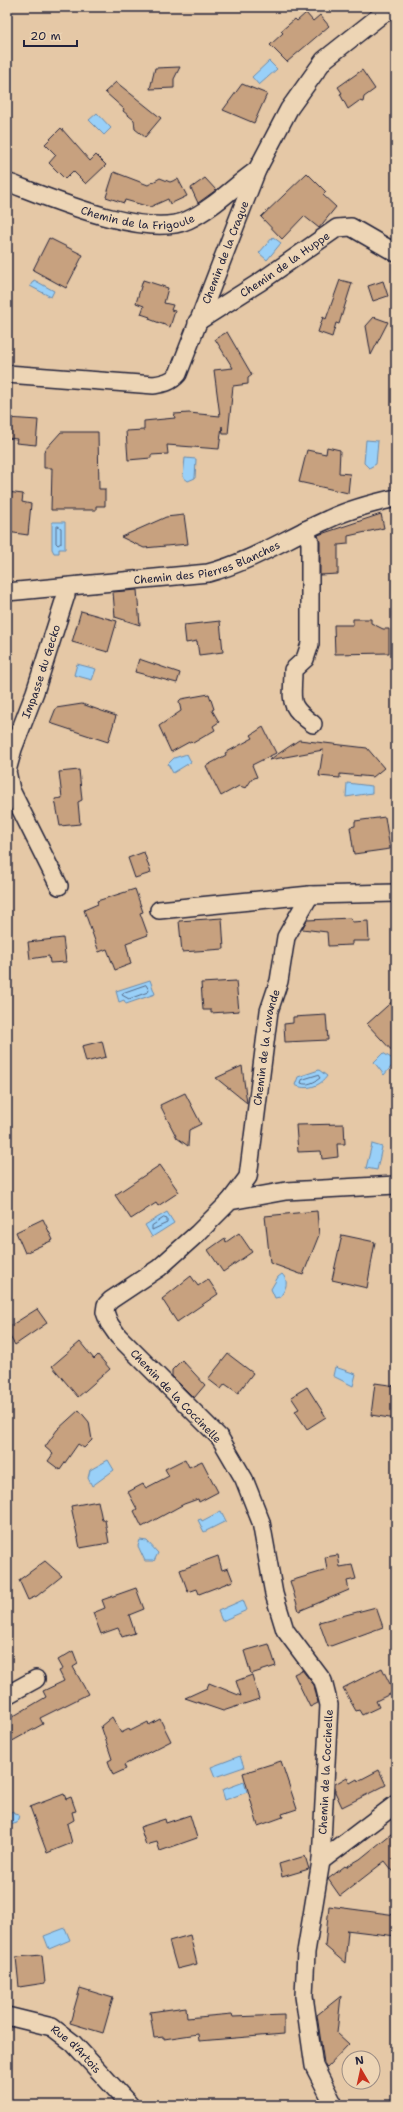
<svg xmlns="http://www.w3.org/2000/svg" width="403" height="2112" viewBox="0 0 403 2112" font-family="'Shantell Sans',sans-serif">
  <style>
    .water { fill: #99d0f8; stroke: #698aac }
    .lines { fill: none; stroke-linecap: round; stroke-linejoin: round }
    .shore { stroke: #526887; stroke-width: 1 }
    .building { fill: #c7a17f; stroke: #22223b }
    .minor-casing { stroke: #22223b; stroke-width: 20 }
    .minor { stroke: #edd5b5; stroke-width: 17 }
    .labels { text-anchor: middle; stroke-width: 3; stroke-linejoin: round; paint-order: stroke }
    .street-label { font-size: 11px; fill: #22223b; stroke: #edd5b5 }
  </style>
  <rect width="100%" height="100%" fill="#e5c8a6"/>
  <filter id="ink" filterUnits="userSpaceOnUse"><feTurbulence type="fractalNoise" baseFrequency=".025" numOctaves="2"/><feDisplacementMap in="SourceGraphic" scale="8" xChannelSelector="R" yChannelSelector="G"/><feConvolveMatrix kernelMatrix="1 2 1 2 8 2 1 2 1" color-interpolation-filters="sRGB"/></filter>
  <g filter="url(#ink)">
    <path class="water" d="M269 61 277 69 259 85 252 77Z
      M97 113 111 128 104 135 89 120Z
      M273 237 281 243 267 260 259 253Z
      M34 280 54 291 51 297 30 286Z
      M366 440 378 441 376 464 369 468 364 463Z
      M185 458 196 459 195 478 188 481 183 477Z
      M52 522H65V549H59V553H54L52 549Z
      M77 664 96 669 92 680 74 675Z
      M187 754 191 762 173 773 168 764 174 758Z
      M347 783 372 786V793L346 797Z
      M150 980 155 994 126 1004 124 1000 119 1002 116 991Z
      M383 1053 396 1061 384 1075 374 1062Z
      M319 1070 327 1076C321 1086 306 1091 295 1085L298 1077Z
      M372 1144 382 1147 377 1170 366 1168Z
      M167 1212 174 1223 152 1237 145 1225Z
      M282 1274C290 1282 285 1290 280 1297L275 1298 271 1289 278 1277Z
      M335 1367 356 1374 353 1386 333 1376Z
      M108 1460 114 1470 92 1486 88 1478 90 1470Z
      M221 1511 226 1521 204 1532 198 1520 201 1519 202 1521Z
      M140 1540 147 1541 158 1553 154 1561H145L138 1546Z
      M243 1600 247 1610 222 1621 218 1611Z
      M240 1756 244 1767 215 1777 211 1767Z
      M244 1782 247 1792 225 1800 222 1790Z
      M13 1811 14 1814 19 1815 17 1823 7 1826V1814Z
      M65 1928 70 1940 49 1949 44 1936Z"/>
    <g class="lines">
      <path class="shore" d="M58 526 61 528V543L58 545 56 543V528Z
        M146 985 149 990 148 992 129 999 122 995 123 993Z
        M318 1075 320 1078C315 1082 307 1086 301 1083L302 1080Z
        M164 1218 167 1219V1223L152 1230V1226Z"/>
    </g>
    <path class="building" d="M306 13 313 21 320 15 329 26 287 62 270 45 283 33 281 31 295 19 297 21Z
      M180 67 174 79V88L150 89 155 68Z
      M362 70 375 89 364 97 363 102 359 101 348 109 340 94 342 93 338 87Z
      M116 82 161 118 145 137 135 129 134 120 123 111 124 109 105 92Z
      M242 84 267 94 254 123 223 110Z
      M61 128 90 161 96 155 106 165 86 184 73 171 65 179 49 163 56 155 45 144Z
      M114 172 148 185 160 178 170 182 178 179 187 196 170 204 168 199 150 207 125 200 124 203 106 197Z
      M307 173 326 192 323 195 336 207 319 228 304 216 282 239 261 217Z
      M205 178 216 190 198 203 191 188Z
      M49 238 83 255 66 288 33 270Z
      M143 280 168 288 164 303 173 305 171 310 175 311 170 327 149 319 150 317 141 314 144 306 136 303Z
      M340 280 352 283 339 324 336 323 332 337 318 332 323 317 326 319Z
      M383 281 388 296 373 301 368 286Z
      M374 317 388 322 371 355 366 326Z
      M227 332 252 375 248 378V384L233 386 228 434H223L222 426 219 449 167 445 168 454 151 455V458L128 460 126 431 144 430V421L175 418 174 414 189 413 220 416 214 370 233 368 215 339Z
      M7 418 38 420 36 445 16 443 17 439 7 438Z
      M61 432H98L99 489H105V506H96V510H51L52 468H44V451Z
      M327 447 340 450 339 473 350 474 348 493 299 482 307 450 326 454Z
      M7 492 23 494 22 502 31 504 28 535 7 532Z
      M381 514 384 528 348 536V544L338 545V574L320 575V542L318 535Z
      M184 515 188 544 144 548 121 537 166 517Z
      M137 590 140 625 115 617 113 592Z
      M81 611 117 621 108 652 72 642Z
      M353 619H371V623L383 629H389V653L335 654 334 625H353Z
      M220 621 223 652 199 655 197 641 186 643 184 625Z
      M139 659 180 673 177 683 135 672Z
      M209 694 214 709 212 710 219 722 213 726 215 730 193 743 191 741 171 752 159 726 181 711 179 701 181 699Z
      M82 704 116 716 108 742 50 723 56 708Z
      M263 727 276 753 252 765 257 777 252 779 246 788 239 786 221 796 206 766 226 755 225 753 253 738 251 735Z
      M299 740 367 748 384 768 373 777 340 774V778L319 776 323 750 269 760Z
      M79 770 82 800 78 802 80 824 60 826 55 799 62 798 59 772Z
      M385 817 390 849 354 854 350 827 355 826V821Z
      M144 852 151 873 135 878 128 858Z
      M135 889 143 912 140 913 148 935 126 943 131 964 115 970 107 949 99 952 84 910 98 904 97 901Z
      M222 918 224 949 182 952 179 921Z
      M351 918 352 922 368 921 369 941H352V945L328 946 327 932 302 929 307 920Z
      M63 938 66 962 50 963 49 956 30 959 28 942Z
      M236 981 239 1011 211 1013V1010H203L201 983Z
      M396 998V1055L367 1024Z
      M326 1015 328 1040 285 1042 284 1024 293 1023V1017Z
      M102 1041 106 1057 86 1062 82 1046Z
      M242 1066 247 1103 216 1078Z
      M185 1093 201 1124 189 1130 188 1146 177 1138 160 1105Z
      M344 1124 345 1144H337L338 1157 322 1159 321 1151 298 1152 296 1125Z
      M160 1165 179 1192 158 1206 156 1203 131 1219 115 1195Z
      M317 1211 319 1235 303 1275 270 1263 265 1216Z
      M43 1219 53 1240 25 1253 16 1232Z
      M239 1233 252 1252 223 1272 208 1250 225 1238 226 1242Z
      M342 1235 375 1242 367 1288 332 1280Z
      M191 1276 198 1286 208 1279 218 1294 177 1322 162 1299Z
      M37 1309 47 1323 15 1345 7 1332V1328Z
      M80 1342 94 1359 98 1355 110 1369 78 1397 52 1366Z
      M228 1354 253 1373 238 1393 225 1384 221 1389 208 1379Z
      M182 1360 205 1385 194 1398 172 1376V1370Z
      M375 1383 396 1386V1419L371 1415Z
      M307 1387 326 1417 307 1429 295 1411 299 1409 291 1397Z
      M79 1410 89 1422 92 1440 84 1448 78 1444 60 1470 48 1461 53 1454 45 1447 57 1430Z
      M185 1459 189 1467 202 1461 218 1492 199 1502 198 1499 184 1504 142 1527 134 1511 137 1509 128 1492 143 1484 146 1488 169 1476 165 1469Z
      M98 1501 102 1520H105L109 1543 80 1548 71 1506Z
      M338 1555 340 1567 352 1565 356 1579 347 1581 349 1590 299 1611 290 1581 327 1570 325 1557Z
      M218 1556 222 1570 228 1568 233 1581 199 1594 197 1589 188 1592 180 1570Z
      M45 1561 62 1576 37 1596 28 1600 19 1580Z
      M136 1588 144 1609 129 1615 135 1633 122 1637 118 1628 101 1634 93 1613 105 1608 102 1600Z
      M376 1607 383 1627 328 1647 319 1622Z
      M269 1644 276 1666 251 1674 244 1651Z
      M73 1651 78 1664 73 1667 88 1694 40 1718 43 1724 7 1744V1720L46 1697 43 1691 64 1681 59 1671 63 1669 58 1660Z
      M382 1668 394 1692 376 1701 379 1707 362 1715 359 1710 356 1711 343 1688Z
      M302 1670 314 1685 318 1703 310 1707 294 1674Z
      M252 1675 259 1699 223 1711 185 1698 207 1688 209 1683 241 1696 236 1681Z
      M112 1717 121 1733 129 1729 130 1731 148 1722 149 1725 160 1719 171 1741 124 1765 126 1769 113 1775 108 1761 112 1759 101 1726Z
      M281 1761 297 1809 282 1814 283 1817 258 1826 243 1773Z
      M379 1770 386 1785 342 1807 335 1792V1784L347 1777 350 1783 357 1779 358 1781Z
      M64 1794 66 1799 71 1797 76 1811 72 1812 74 1820 67 1824 72 1843 47 1853 30 1807Z
      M190 1815 197 1838 160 1851 157 1842 146 1845 140 1827 165 1819 166 1823Z
      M396 1830V1875L385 1861 340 1896 328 1879 345 1866 346 1867 360 1859Z
      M305 1856 309 1869 282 1877 279 1864Z
      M329 1906 396 1915V1936L346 1930 348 1931 345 1963 325 1946Z
      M190 1935 197 1964 177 1969 169 1941Z
      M42 1955 45 1983 19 1987 16 1957Z
      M80 1988 113 1998 103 2033 70 2023Z
      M341 1996 337 2033 349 2044 326 2068 324 2063 317 2015Z
      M186 2007 187 2018 232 2014 233 2017 284 2015V2034L199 2041 198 2034 164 2039V2037L154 2038 150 2012Z"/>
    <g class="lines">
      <defs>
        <g id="minor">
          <path id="s1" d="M7 182C50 198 146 240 188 220 214 208 234 186 257 170"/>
          <path id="s2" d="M197 322 260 282 337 228 351 227 396 253"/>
          <path id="s3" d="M7 374 154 385C165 383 171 382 178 374L257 170 289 109 324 60 381 15 396 7"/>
          <path d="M305 530 310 542V644L305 659 293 670C293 701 286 704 313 724"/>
          <path id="s4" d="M7 592 208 573C251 562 288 537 329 519 350 509 373 503 396 498"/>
          <path id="s5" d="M59 886 11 790 7 771 13 749 35 692 66 595 65 587"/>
          <path d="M159 910 310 895 396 893"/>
          <path id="s6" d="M230 1201 248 1177 269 1011 279 981 286 937 310 895"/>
          <path d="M7 1695 36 1679"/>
          <path d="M321 1861 396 1804"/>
          <path id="s7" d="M7 2016 52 2027 73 2043 130 2105"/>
          <path id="s8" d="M334 2105 314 2066 304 1996 306 1952 321 1861 329 1705 323 1681 285 1630 274 1594 261 1522 244 1479 220 1438 118 1336 109 1323 105 1312 106 1305 111 1300 159 1268 198 1233 230 1201 286 1191 396 1185"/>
        </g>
      </defs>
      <use href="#minor" class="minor-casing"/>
      <use href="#minor" class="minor"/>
    </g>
  </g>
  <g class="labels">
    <g class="street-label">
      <text dy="4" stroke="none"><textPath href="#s1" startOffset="137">Chemin de la Frigoule</textPath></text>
      <text dy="4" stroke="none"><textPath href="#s3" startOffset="305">Chemin de la Craque</textPath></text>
      <text dy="4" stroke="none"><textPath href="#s2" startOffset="105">Chemin de la Huppe</textPath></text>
      <text dy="4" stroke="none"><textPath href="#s4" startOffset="203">Chemin des Pierres Blanches</textPath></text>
      <text dy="4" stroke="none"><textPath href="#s5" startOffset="232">Impasse du Gecko</textPath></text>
      <text dy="4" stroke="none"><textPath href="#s6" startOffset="161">Chemin de la Lavande</textPath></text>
      <text transform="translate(176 1396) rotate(46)" y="4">Chemin de la Coccinelle</text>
      <text dy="4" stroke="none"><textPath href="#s8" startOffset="340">Chemin de la Coccinelle</textPath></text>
      <text dy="4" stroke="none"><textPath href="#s7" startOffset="79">Rue d'Artois</textPath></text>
    </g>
  </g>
  <rect width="403" height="2112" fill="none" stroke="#edd5b5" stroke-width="24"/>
  <rect x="12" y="12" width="379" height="2088" fill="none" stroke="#22223b" stroke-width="1.5" filter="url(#ink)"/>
  <g transform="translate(361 2070) rotate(351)"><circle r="19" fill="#edd5b5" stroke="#9c8d84"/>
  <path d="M0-3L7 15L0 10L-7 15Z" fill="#c8321e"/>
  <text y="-6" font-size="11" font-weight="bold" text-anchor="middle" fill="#22223b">N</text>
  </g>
  <path d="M24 40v6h53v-6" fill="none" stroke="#22223b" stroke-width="2"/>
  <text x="30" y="40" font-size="12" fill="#22223b" stroke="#edd5b5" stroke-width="3" paint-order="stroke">20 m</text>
</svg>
